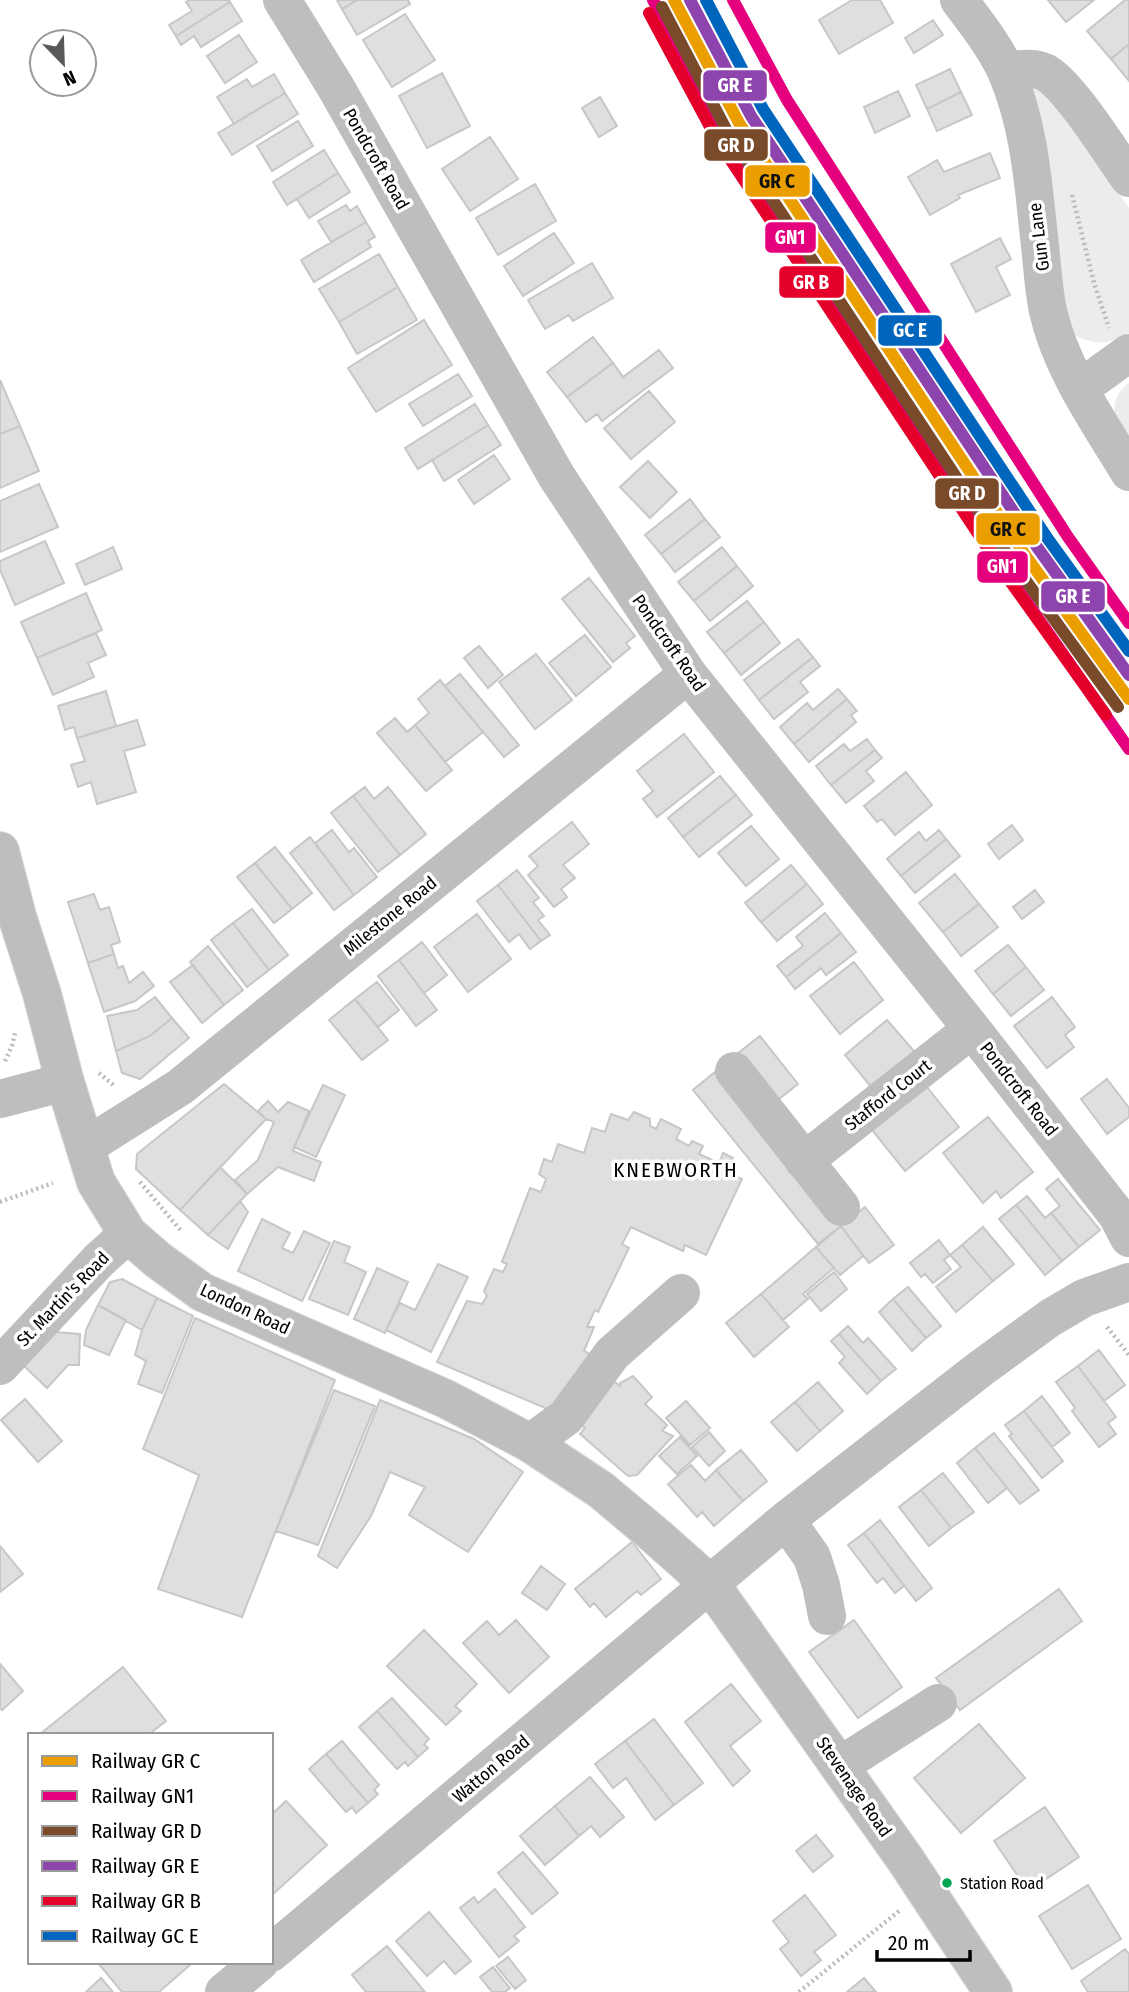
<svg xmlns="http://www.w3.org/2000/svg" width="1129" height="1992" viewBox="0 0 1129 1992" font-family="'Fira Sans Condensed',sans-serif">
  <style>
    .green { fill: #ececec }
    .building { fill: #dfdfdf; stroke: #c7c7c7; stroke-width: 2 }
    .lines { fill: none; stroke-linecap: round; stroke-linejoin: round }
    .major-casing { stroke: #dbdbdb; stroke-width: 40 }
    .path { stroke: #b9b9b9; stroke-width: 4.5; stroke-dasharray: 2 3.5; stroke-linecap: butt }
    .minor { stroke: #bebebe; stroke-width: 38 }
    .major { stroke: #bebebe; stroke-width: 38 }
    .rail-1-casing { stroke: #fff; stroke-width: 18 }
    .rail-2-casing { stroke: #fff; stroke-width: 18 }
    .rail-3-casing { stroke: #fff; stroke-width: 18 }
    .rail-4-casing { stroke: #fff; stroke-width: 18 }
    .rail-5-casing { stroke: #fff; stroke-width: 18 }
    .rail-6-casing { stroke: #fff; stroke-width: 18 }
    .rail-1 { stroke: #eb9e00; stroke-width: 12 }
    .rail-2 { stroke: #e5007d; stroke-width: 12 }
    .rail-3 { stroke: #7a4b2a; stroke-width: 12 }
    .rail-4 { stroke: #8e44ad; stroke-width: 12 }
    .rail-5 { stroke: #e4002b; stroke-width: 12 }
    .rail-6 { stroke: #0065bd; stroke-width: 12 }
    .bus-dot { fill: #00a651; stroke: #fff; stroke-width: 2.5 }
    .labels { text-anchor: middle; stroke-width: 7; stroke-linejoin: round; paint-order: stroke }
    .bus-label { font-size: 16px; fill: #000; stroke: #fff; text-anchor: start }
    .street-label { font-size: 18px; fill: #000; stroke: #fff }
    .quarter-label { font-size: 21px; letter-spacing: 2px; fill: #000; stroke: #fff }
    .line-badge { stroke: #fff; stroke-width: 2.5 }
    .badge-label { font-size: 19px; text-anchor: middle; font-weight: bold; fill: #fff }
    .pale-badge-label { font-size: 19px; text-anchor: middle; font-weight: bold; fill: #111 }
  </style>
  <rect width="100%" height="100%" fill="#fff"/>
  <path class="green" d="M1042 86 1129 208V333C1108 346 1092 345 1071 333L1026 87Z
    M1129 383V446C1116 424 1104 402 1129 383Z"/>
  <path class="building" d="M190 0H229L230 2 176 36 169 25 192 11 186 2Z
    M337 0H357L342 9Z
    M357 0H408L410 4 357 35 342 9Z
    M852 0H880L893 23 839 54 819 20Z
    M1048 0H1094L1066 22Z
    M1125 0H1129V44L1111 59 1087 31Z
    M230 2 242 21 201 47 194 36 181 45 176 36Z
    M405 14 435 60 392 87 363 40Z
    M933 20 943 35 914 53 905 38Z
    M239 35 257 62 225 83 207 56Z
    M1129 44V81L1111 59Z
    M950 69 961 92 927 109 916 85Z
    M442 73 470 126 427 148 399 96Z
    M274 74 285 93 234 124 217 97 247 79 252 87Z
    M898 91 910 116 875 133 864 107Z
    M961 92 972 115 937 131 927 109Z
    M285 93 298 114 232 155 218 133Z
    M600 97 617 126 599 137 582 108Z
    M298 121 313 146 272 171 257 146Z
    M490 137 518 179 470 211 442 169Z
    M324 150 338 173 287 205 273 182Z
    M990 153 1000 178 958 195 960 198 930 215 908 177 937 160 944 172Z
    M338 173 350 192 309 218 297 199Z
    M535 184 556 221 498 255 476 218Z
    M346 205 350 211 357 206 366 222 331 242 318 221Z
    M366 222 375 237 368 241 371 247 314 282 301 260Z
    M554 233 574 263 523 296 504 266Z
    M1000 238 1011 259 996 267 1010 295 976 312 951 264Z
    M379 254 398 287 339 322 319 289Z
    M592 263 613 298 573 321 569 315 545 329 528 300Z
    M398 287 417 320 357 354 339 322Z
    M424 320 452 365 376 412 348 368Z
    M593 337 613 363 567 397 547 372Z
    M659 350 673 368 602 421 597 414 586 422 567 397 613 363 623 377Z
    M458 374 472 396 423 426 409 404Z
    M0 380 20 426 0 434Z
    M649 391 675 422 631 459 604 428Z
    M475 404 488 425 418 469 405 448Z
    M488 425 501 445 444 481 432 460Z
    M20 426 39 471 0 488V434Z
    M494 455 510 479 474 504 458 480Z
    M648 461 677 492 650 518 620 487Z
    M39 484 58 527 0 552V501Z
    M690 499 705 519 661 554 645 535Z
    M705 519 720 537 675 572 661 554Z
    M45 541 64 583 15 605 0 570V561Z
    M113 547 122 569 85 585 76 564Z
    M722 547 737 566 694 601 678 582Z
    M737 566 753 586 710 621 694 601Z
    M589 578 635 636 626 643 630 648 613 662 562 599Z
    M86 593 102 630 37 658 21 622Z
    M747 601 764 622 724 653 707 632Z
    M764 622 780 643 741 675 724 653Z
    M96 633 106 655 88 663 94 677 53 695 37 658Z
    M585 635 611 667 576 696 549 663Z
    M798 639 813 657 759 700 744 680Z
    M479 646 503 675 488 688 464 658Z
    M536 654 572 700 535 729 499 682Z
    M813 657 820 666 800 682 808 692 774 719 759 700Z
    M460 674 519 745 504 757 445 686Z
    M440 680 483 732 445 762 415 725 429 713 418 699Z
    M838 689 847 699 794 744 780 727 807 703 813 710Z
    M106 691 116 726 77 738 74 727 65 730 58 706Z
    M847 699 857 711 851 715 856 722 809 762 794 744Z
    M395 718 407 732 415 725 452 770 426 791 377 733Z
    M137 720 145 745 124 751 136 792 97 804 91 782 78 787 71 765 85 761 77 738Z
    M684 734 714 772 657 817 643 799 653 791 637 771Z
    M867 739 875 750 831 785 816 766 844 744 850 751Z
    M875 750 882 758 866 771 874 781 846 803 831 785Z
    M906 772 932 805 895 835 882 819 877 822 864 806Z
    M720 776 736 795 683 837 668 818Z
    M365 787 374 799 388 787 426 834 400 855 353 796Z
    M736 795 752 815 699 857 683 837Z
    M353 796 400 855 378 872 331 813Z
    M572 822 589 844 563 865 575 878 561 889 567 897 554 907 528 875 538 866 529 856Z
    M1012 825 1023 840 999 859 988 844Z
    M751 826 779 859 746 886 718 853Z
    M332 830 349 852 354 848 377 877 354 895 315 843Z
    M939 830 946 839 901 876 887 859 919 832 926 841Z
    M310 837 354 895 334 910 290 853Z
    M946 839 960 856 915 893 901 876Z
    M275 847 312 893 292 909 255 863Z
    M255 863 292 909 274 923 237 877Z
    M791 865 807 884 761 922 745 903Z
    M517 870 539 898 533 902 544 916 538 920 550 935 541 941 498 885Z
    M955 874 979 904 943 932 919 903Z
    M807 884 823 904 777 941 761 922Z
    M498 885 541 941 530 949 519 934 509 942 477 901Z
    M1035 890 1044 902 1022 919 1013 907Z
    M94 894 100 910 109 907 120 942 111 945 114 954 88 963 68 902Z
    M979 904 998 927 961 956 943 932Z
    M252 909 288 955 269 970 233 923Z
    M825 913 841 933 786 977 777 966 803 946 796 937Z
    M477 914 511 959 468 992 434 947Z
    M233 923 269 970 247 987 211 940Z
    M841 933 856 952 826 975 821 968 795 989 786 977Z
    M422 942 447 975 424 993 399 960Z
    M1008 945 1026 967 993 994 975 971Z
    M208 946 243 990 224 1005 190 962Z
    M114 954 118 968 123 966 129 983 143 972 154 986 135 1001 104 1012 88 963Z
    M399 960 437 1010 416 1026 378 976Z
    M854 962 883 1000 840 1034 810 996Z
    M193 965 224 1005 202 1023 170 982Z
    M1026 967 1044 990 1011 1016 993 994Z
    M377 982 399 1010 378 1027 355 999Z
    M155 997 172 1018 150 1036 116 1051 107 1016 137 1010Z
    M1052 997 1075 1027 1065 1035 1074 1047 1047 1068 1014 1026Z
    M355 999 388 1040 362 1060 329 1020Z
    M172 1018 189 1038 140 1079 122 1073 116 1051 150 1036Z
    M887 1020 919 1057 876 1093 845 1055Z
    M760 1036 798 1084 775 1102 737 1054Z
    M715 1072 841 1226 818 1244 693 1090Z
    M1107 1079 1129 1108V1117L1107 1134 1081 1099Z
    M224 1084 266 1119 180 1210 136 1169 137 1154Z
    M323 1085 345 1095 316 1157 294 1147Z
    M927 1087 959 1127 905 1171 872 1130Z
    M268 1101 278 1112 288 1102 309 1111 293 1151 321 1162 314 1181 278 1167 247 1194 235 1180 258 1160 274 1122 266 1119 258 1111Z
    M634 1112 650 1119V1126L656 1129 661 1119 681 1129 676 1139 689 1146 692 1141 703 1146 699 1154 719 1163 723 1153 733 1158 726 1172 742 1179 706 1255 685 1245 683 1251 631 1227 622 1244 629 1248 598 1312 595 1310 587 1327H594L584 1351 592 1355 566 1417 437 1362 467 1301 482 1304 487 1296 484 1291 494 1269 503 1272 507 1264 502 1262 530 1188 541 1192 546 1179 539 1174 544 1159 552 1162 558 1144 584 1153 592 1128 605 1132 611 1114 628 1120Z
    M988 1117 1033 1172 1001 1198 996 1191 983 1203 943 1153Z
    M220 1167 247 1194 208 1235 180 1210Z
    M1058 1179 1100 1230 1079 1247 1051 1213 1060 1206 1046 1189Z
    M1027 1196 1045 1218 1051 1213 1079 1247 1062 1261 1016 1205Z
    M240 1201 248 1212 228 1249 208 1235Z
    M1016 1205 1062 1261 1045 1275 999 1219Z
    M865 1207 894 1245 869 1263 841 1226Z
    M262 1219 290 1233 282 1248 293 1253 304 1231 330 1243 302 1301 238 1271Z
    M841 1226 863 1256 840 1275 816 1247Z
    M983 1227 1014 1264 993 1281 962 1245Z
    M939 1240 950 1255 944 1260 951 1269 933 1283 925 1274 921 1277 910 1263Z
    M334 1241 350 1247 344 1262 366 1272 348 1315 309 1299Z
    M962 1245 993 1281 956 1312 936 1287 961 1267 950 1255Z
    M816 1247 834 1268 803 1294 808 1299 783 1320 761 1294Z
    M438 1264 468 1277 431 1352 386 1330 400 1303 415 1310Z
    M377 1268 408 1282 385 1333 354 1319Z
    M834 1272 847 1289 821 1311 807 1294Z
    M122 1279 157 1298 142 1330 98 1305 110 1282Z
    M908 1287 941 1326 926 1338 893 1299Z
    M761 1294 789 1327 754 1357 726 1323Z
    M157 1298 193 1316 162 1393 138 1384 146 1361 135 1355 142 1330Z
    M893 1299 926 1338 912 1351 879 1312Z
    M98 1305 126 1320 109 1355 84 1345 86 1330Z
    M195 1318 335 1380 242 1617 158 1589 199 1475 143 1449Z
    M848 1326 863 1343 868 1338 896 1369 881 1381 839 1334Z
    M55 1332 80 1334 79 1365H68L47 1388 23 1365Z
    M839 1334 881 1381 867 1394 839 1363 845 1357 831 1341Z
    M1099 1350 1125 1385 1104 1401 1078 1366Z
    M589 1362 620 1386V1383L633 1376 652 1397 645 1404 667 1425 662 1431 673 1436 637 1475 628 1476 580 1434 585 1428 568 1414Z
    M1078 1366 1116 1417 1108 1423 1116 1434 1099 1447 1072 1411 1075 1408 1056 1382Z
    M818 1382 843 1411 820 1431 795 1402Z
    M334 1390 375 1406 318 1545 276 1531Z
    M1042 1396 1070 1433 1052 1447 1024 1411Z
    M25 1399 62 1441 38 1462 1 1420Z
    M380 1400 474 1439 523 1472 468 1552 409 1515 425 1487 390 1472 371 1516 337 1568 318 1556Z
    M686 1401 710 1428 690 1445 666 1418Z
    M795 1402 820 1431 797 1451 771 1422Z
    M1024 1411 1063 1461 1042 1478 1009 1436 1012 1434 1005 1425Z
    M709 1432 725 1451 709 1466 692 1447Z
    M994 1433 1039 1490 1020 1504 975 1448Z
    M680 1437 697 1456 677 1474 659 1456Z
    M975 1448 1007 1488 988 1503 957 1463Z
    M741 1450 767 1481 743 1501 716 1470Z
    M691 1465 705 1481 716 1470 743 1501 714 1526 702 1512 697 1517 668 1484Z
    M943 1473 974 1512 951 1528 921 1490Z
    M921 1490 951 1528 929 1546 899 1507Z
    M880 1520 932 1588 916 1601 864 1533Z
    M864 1533 904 1586 895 1593 883 1578 877 1583 848 1545Z
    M632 1542 661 1579 641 1595 637 1591 606 1617 594 1603 590 1607 575 1589Z
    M0 1546 23 1574 0 1592Z
    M541 1566 565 1584 547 1610 522 1593Z
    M1059 1589 1082 1621 960 1710 936 1678Z
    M516 1620 549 1657 509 1693 463 1643 487 1621 499 1635Z
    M854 1620 902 1687 858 1718 809 1652Z
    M424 1630 477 1684 455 1706 461 1711 446 1725 387 1666Z
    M0 1664 23 1691 2 1710 0 1708Z
    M123 1667 166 1721 148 1735H39Z
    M731 1684 761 1721 730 1746 750 1771 733 1786 685 1722Z
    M392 1698 429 1739 424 1744 428 1748 418 1757 377 1711Z
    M377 1711 418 1757 408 1766 405 1762 397 1769 359 1727Z
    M654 1719 703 1783 674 1805 625 1741Z
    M979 1724 1025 1778 961 1833 914 1778Z
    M342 1741 379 1785 374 1790 378 1794 368 1803 326 1754Z
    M625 1741 674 1805 655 1820 626 1778 613 1788 595 1764Z
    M326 1754 368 1803 356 1813 352 1807 346 1812 309 1769Z
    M590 1777 624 1817 600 1837 591 1826 579 1836 555 1806Z
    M286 1801 327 1845 272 1895 271 1815Z
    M555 1806 579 1836 545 1865 520 1836Z
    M1045 1807 1079 1857 1028 1891 994 1841Z
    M816 1835 833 1856 813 1872 796 1851Z
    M523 1852 558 1893 532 1914 498 1873Z
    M1088 1885 1121 1939 1072 1969 1039 1916Z
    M495 1889 525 1927 514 1936 519 1941 499 1957 460 1908 474 1897 478 1903Z
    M805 1895 836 1935 814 1952 821 1960 801 1976 780 1949 789 1942 773 1921Z
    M429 1912 471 1961 455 1974 444 1961 427 1976 396 1941Z
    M387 1946 425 1992H366L352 1975Z
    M1125 1949 1129 1954V1992H1088L1081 1981Z
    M508 1957 526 1980 515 1989 496 1966Z
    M99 1962H190L191 1964 159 1992H122L98 1963Z
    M493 1967 510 1988 505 1992H492L480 1977Z
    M101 1978 113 1992H86Z
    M864 1978 876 1992H847Z"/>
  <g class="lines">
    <defs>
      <path id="major" d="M0 851 17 916 42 994 65 1082 96 1182 128 1234 158 1260 202 1292 446 1399 530 1443 601 1490 657 1537 711 1585 905 1859 993 1992"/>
    </defs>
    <use href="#major" class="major-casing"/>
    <path class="path" d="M1072 195 1094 283 1109 328
      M5 1061 12 1046 15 1033
      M99 1073 116 1087
      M140 1182 182 1232
      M0 1202 53 1183
      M1107 1327 1129 1355
      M799 1992 899 1911"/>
    <path class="minor" d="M282 0 335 86 557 477 688 674 972 1029 1117 1215 1129 1238
      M959 0C976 23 994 45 1006 71 1029 124 1033 181 1039 237 1042 261 1043 287 1048 311 1061 369 1099 422 1129 472
      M1006 71C1019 69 1036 66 1048 74 1072 90 1111 153 1129 178
      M1079 389 1129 353
      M734 1071 841 1207
      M0 1099 65 1082
      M85 1147 180 1087 688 674
      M804 1161 972 1029
      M0 1366 99 1260 128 1234
      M530 1443 566 1417 612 1354 681 1293
      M786 1520 812 1557 821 1585 827 1616
      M839 1766 938 1703
      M271 1953 786 1520 980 1369 1050 1318 1084 1298 1129 1282
      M224 1992 260 1962"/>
    <use href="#major" class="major"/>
    <defs>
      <path id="rail-1" d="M674 0 739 123 1025 555 1129 699"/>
      <path id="rail-2" d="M653 0 721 130 1001 565 1129 749
        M733 0 787 100 1068 537 1129 623"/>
      <path id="rail-3" d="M662 7 727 131 1013 563 1118 707"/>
      <path id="rail-4" d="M690 0 751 116 1037 547 1129 675"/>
      <path id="rail-5" d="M649 13 716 138 1002 570 1106 715"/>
      <path id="rail-6" d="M706 0 763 109 1048 539 1129 651"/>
    </defs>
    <use href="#rail-1" class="rail-1-casing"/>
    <use href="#rail-2" class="rail-2-casing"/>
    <use href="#rail-3" class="rail-3-casing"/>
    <use href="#rail-4" class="rail-4-casing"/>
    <use href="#rail-5" class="rail-5-casing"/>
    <use href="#rail-6" class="rail-6-casing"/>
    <use href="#rail-1" class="rail-1"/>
    <use href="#rail-2" class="rail-2"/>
    <use href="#rail-3" class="rail-3"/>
    <use href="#rail-4" class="rail-4"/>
    <use href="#rail-5" class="rail-5"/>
    <use href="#rail-6" class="rail-6"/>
  </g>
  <circle class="bus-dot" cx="947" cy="1883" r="6"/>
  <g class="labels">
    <g class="bus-label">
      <text x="960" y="1889">Station Road</text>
    </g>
    <g class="street-label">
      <text transform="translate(376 159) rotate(60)" y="6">Pondcroft Road</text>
      <text transform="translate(1039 237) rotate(-97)" y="6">Gun Lane</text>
      <text transform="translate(669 643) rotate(55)" y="6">Pondcroft Road</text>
      <text transform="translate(390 916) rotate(-39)" y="6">Milestone Road</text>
      <text transform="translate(1019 1089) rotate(52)" y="6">Pondcroft Road</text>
      <text transform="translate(888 1095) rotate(-38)" y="6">Stafford Court</text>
      <text transform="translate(63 1299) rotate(-46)" y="6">St. Martin's Road</text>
      <text transform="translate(245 1309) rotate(25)" y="6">London Road</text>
      <text transform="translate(491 1769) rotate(-40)" y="6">Watton Road</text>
      <text transform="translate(854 1787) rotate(55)" y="6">Stevenage Road</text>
    </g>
    <g class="quarter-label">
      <text x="676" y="1177">KNEBWORTH</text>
    </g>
  </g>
  <g class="line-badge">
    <rect x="702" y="69" width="66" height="33" rx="7" fill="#8e44ad"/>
    <rect x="703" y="128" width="66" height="34" rx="7" fill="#7a4b2a"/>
    <rect x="744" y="164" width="67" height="34" rx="7" fill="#eb9e00"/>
    <rect x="764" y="221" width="53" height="33" rx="7" fill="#e5007d"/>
    <rect x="778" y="265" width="67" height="34" rx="7" fill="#e4002b"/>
    <rect x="877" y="314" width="66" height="33" rx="7" fill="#0065bd"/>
    <rect x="934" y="477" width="66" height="33" rx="7" fill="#7a4b2a"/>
    <rect x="975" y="512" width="66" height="34" rx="7" fill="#eb9e00"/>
    <rect x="976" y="550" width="53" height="34" rx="7" fill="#e5007d"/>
    <rect x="1040" y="580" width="66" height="33" rx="7" fill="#8e44ad"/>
  </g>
  <g class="badge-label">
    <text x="735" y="92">GR E</text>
    <text x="736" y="152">GR D</text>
    <text x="790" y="244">GN1</text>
    <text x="811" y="289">GR B</text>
    <text x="910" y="337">GC E</text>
    <text x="967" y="500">GR D</text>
    <text x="1002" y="573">GN1</text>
    <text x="1073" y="603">GR E</text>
  </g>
  <g class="pale-badge-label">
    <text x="777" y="188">GR C</text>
    <text x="1008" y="536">GR C</text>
  </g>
  <rect x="28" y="1733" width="245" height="231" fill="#ffffff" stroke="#999999" stroke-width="2"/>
  <rect x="42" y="1756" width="35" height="10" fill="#eb9e00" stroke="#999999" stroke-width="2"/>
  <text x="91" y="1768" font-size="21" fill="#000000">Railway GR C</text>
  <rect x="42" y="1791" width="35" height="10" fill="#e5007d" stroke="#999999" stroke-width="2"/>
  <text x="91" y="1803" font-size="21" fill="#000000">Railway GN1</text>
  <rect x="42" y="1826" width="35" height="10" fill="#7a4b2a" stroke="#999999" stroke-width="2"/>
  <text x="91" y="1838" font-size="21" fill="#000000">Railway GR D</text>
  <rect x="42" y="1861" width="35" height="10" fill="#8e44ad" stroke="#999999" stroke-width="2"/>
  <text x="91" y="1873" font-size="21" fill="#000000">Railway GR E</text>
  <rect x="42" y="1896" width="35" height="10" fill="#e4002b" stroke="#999999" stroke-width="2"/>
  <text x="91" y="1908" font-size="21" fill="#000000">Railway GR B</text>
  <rect x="42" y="1931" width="35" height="10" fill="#0065bd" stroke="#999999" stroke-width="2"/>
  <text x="91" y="1943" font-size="21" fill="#000000">Railway GC E</text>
  <g transform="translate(63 63) rotate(157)"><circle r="33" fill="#ffffff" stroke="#999999" stroke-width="2"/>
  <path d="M0-5L12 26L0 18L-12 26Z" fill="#595959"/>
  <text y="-10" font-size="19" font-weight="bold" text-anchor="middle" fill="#000000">N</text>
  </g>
  <path d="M877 1950v10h93v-10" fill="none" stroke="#000000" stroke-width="3.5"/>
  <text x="888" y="1950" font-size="21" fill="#000000" stroke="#ffffff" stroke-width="5" paint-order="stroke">20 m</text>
</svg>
